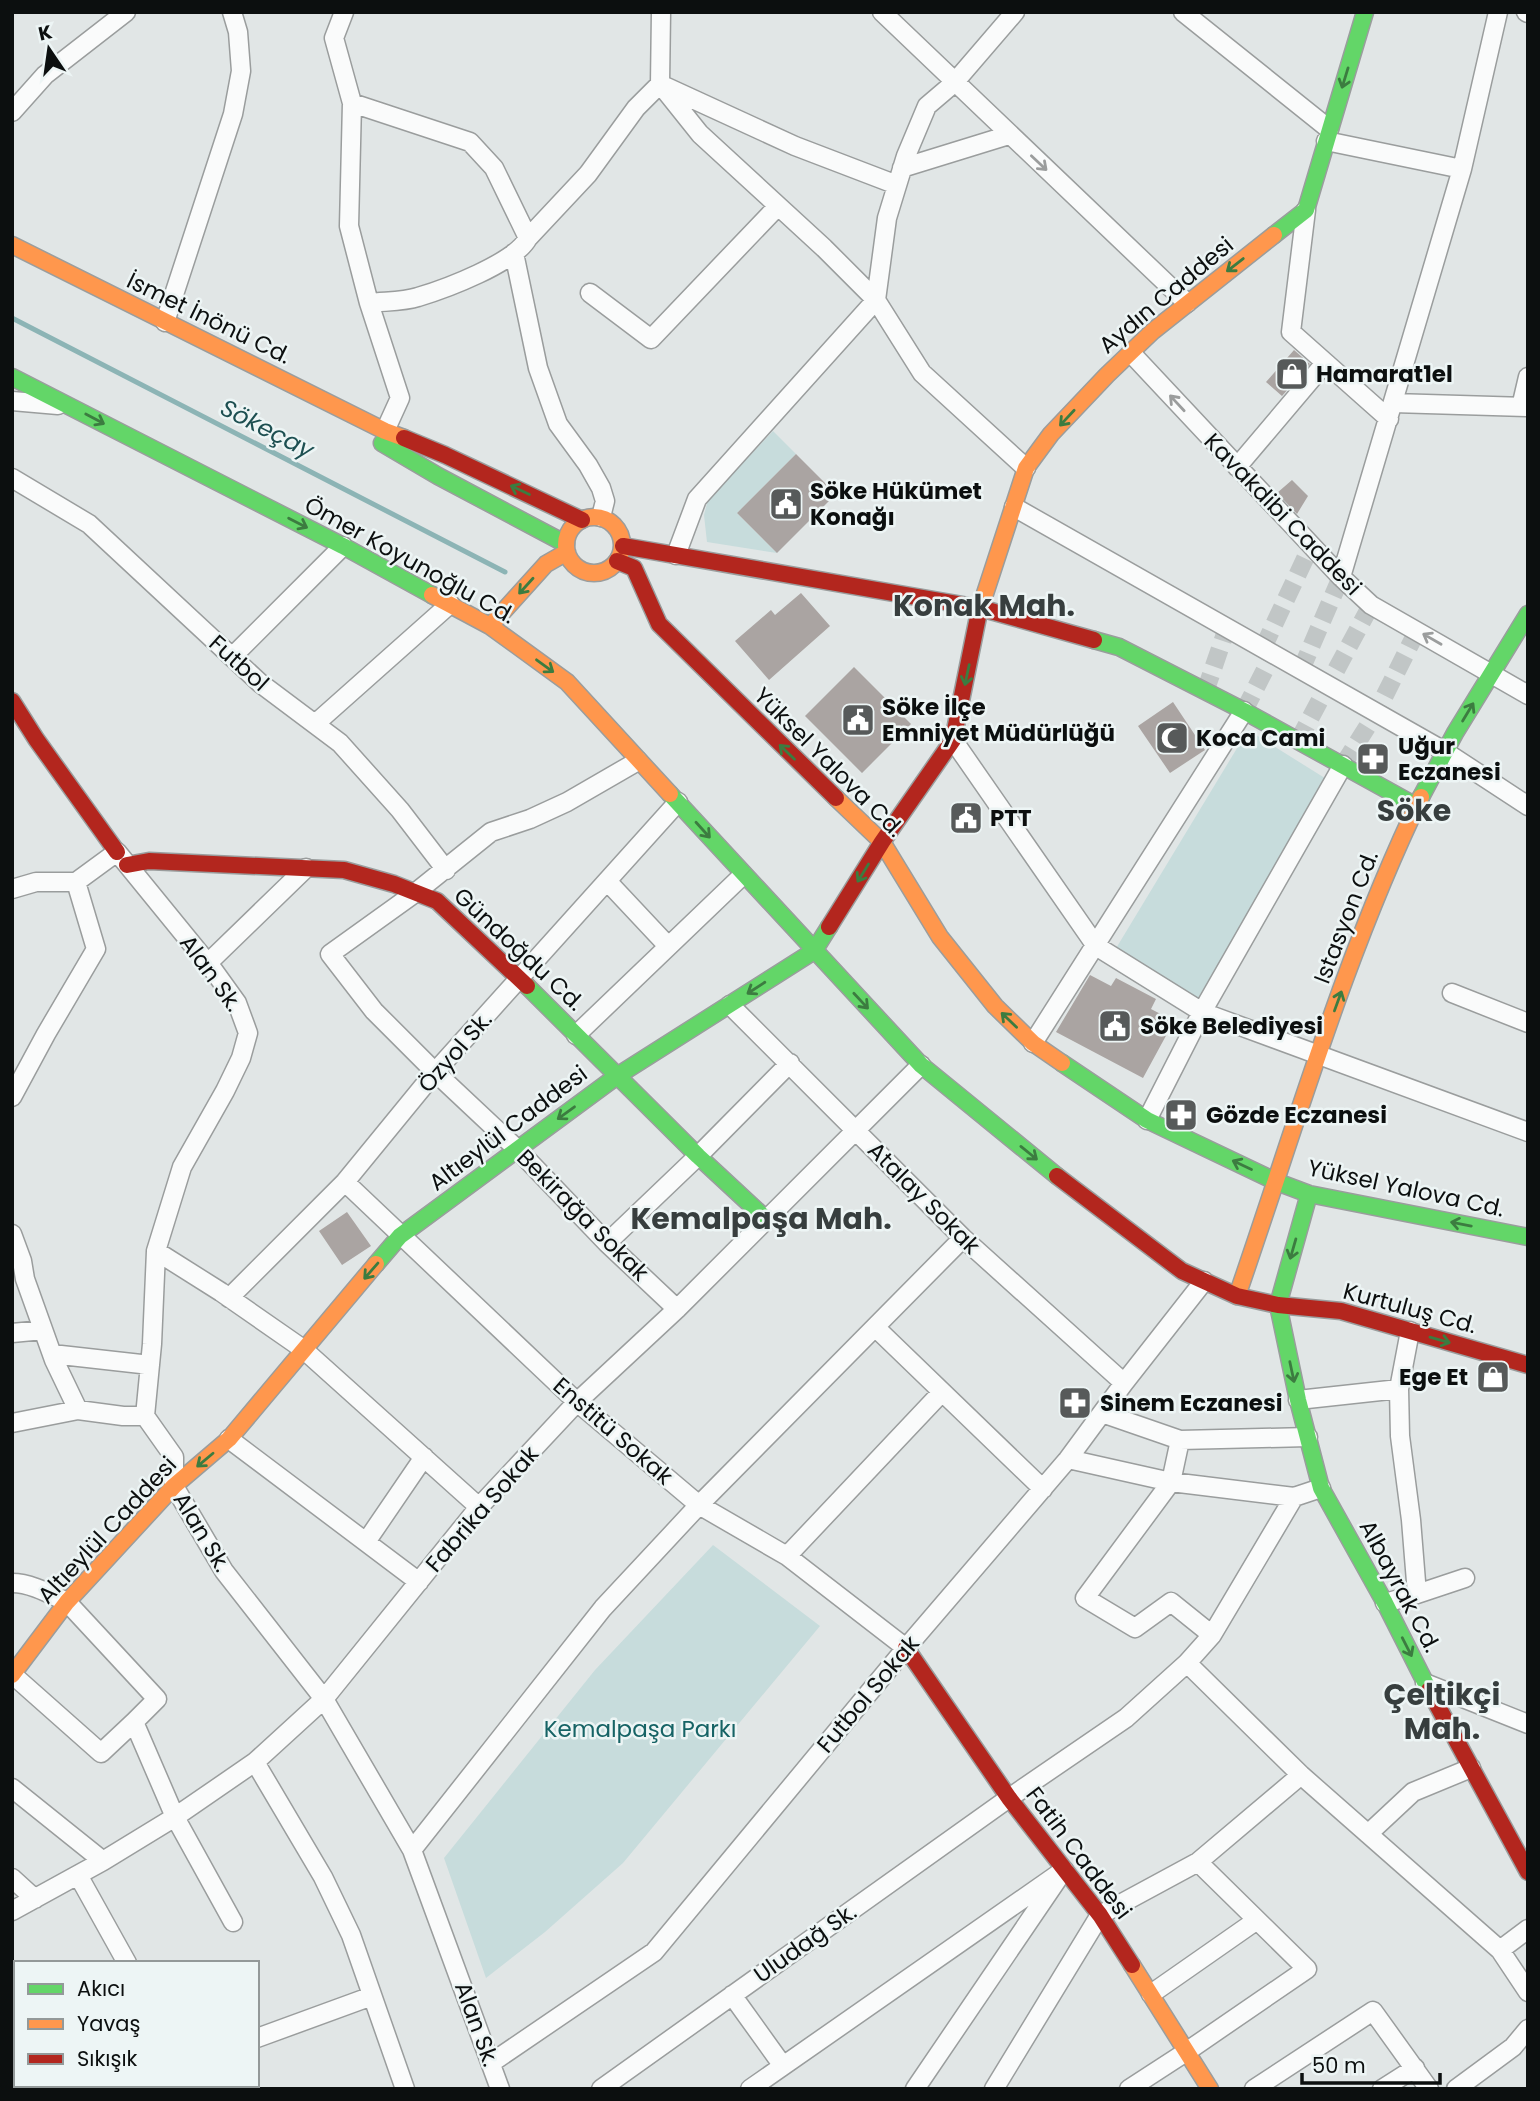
<svg xmlns="http://www.w3.org/2000/svg" width="1540" height="2101" viewBox="0 0 1540 2101" font-family="Poppins,sans-serif">
  <style>
    .green { fill: #c7dcdc }
    .lines { fill: none; stroke-linecap: round; stroke-linejoin: round }
    .stream { stroke: #8cb4b5; stroke-width: 5 }
    .building { fill: #aaa4a2 }
    .street-tunnel { stroke: #c1c6c6; stroke-width: 18; stroke-dasharray: 18 9; stroke-linecap: butt }
    .street-casing { stroke: #9a9d9d; stroke-width: 21 }
    .fast-casing { stroke: #9a9d9d; stroke-width: 19 }
    .slow-casing { stroke: #9a9d9d; stroke-width: 19 }
    .jam-casing { stroke: #9a9d9d; stroke-width: 19 }
    .street { stroke: #fafbfb; stroke-width: 18 }
    .fast { stroke: #63d668; stroke-width: 16 }
    .slow { stroke: #ff974d; stroke-width: 16 }
    .jam { stroke: #b3261e; stroke-width: 16 }
    .oneway { stroke: #3c7c40 }
    .oneway2 { stroke: #9b9d9d }
    .labels { text-anchor: middle; stroke-width: 5; stroke-linejoin: round; paint-order: stroke }
    .street-label { font-size: 23px; fill: #0c0f0f; stroke: #edf5f5 }
    .poi-label { font-size: 23px; font-weight: bold; fill: #0c0f0f; stroke: #edf5f5; text-anchor: start }
    .park-label { font-size: 23px; fill: #166365; stroke: #edf5f5 }
    .water-label { font-size: 24px; font-style: italic; fill: #1d4f51; stroke: #edf5f5 }
    .district-label { font-size: 30px; font-weight: bold; fill: #373e3e; stroke: #edf5f5 }
  </style>
  <rect width="100%" height="100%" fill="#e1e6e6"/>
  <path class="green" d="M773 431 796 454 737 513 777 553 707 542 704 515 708 500Z
    M1248 730 1328 780 1198 998 1115 950Z
    M713 1545 820 1626 623 1863 545 1932 486 1978 444 1858 595 1670Z"/>
  <g class="lines">
    <path class="stream" d="M12 318 505 572"/>
  </g>
  <path class="building" d="M1294 350 1310 364 1282 396 1266 382Z
    M796 454 836 494 777 553 737 513Z
    M1292 480 1308 496 1297 514 1277 493Z
    M801 593 830 626 769 680 735 641 771 610 775 615Z
    M854 667 911 724 862 773 805 716Z
    M1173 702 1205 750 1170 773 1138 726Z
    M1090 975 1111 986 1116 978 1156 999 1151 1009 1174 1021 1143 1078 1056 1032Z
    M347 1212 371 1246 342 1265 319 1231Z"/>
  <g class="lines">
    <path class="street-tunnel" d="M1263 648 1311 546
      M1301 670 1341 577
      M1205 692 1227 628
      M1244 711 1273 654
      M1298 741 1371 605
      M1343 765 1376 713 1417 631"/>
    <defs>
      <path id="street" d="M344 12 334 38 352 103 349 226 369 303 400 398 385 431
        M661 12 660 84 700 134 824 248 876 300 922 373 1026 468
        M882 12 1187 303
        M1183 12 1329 129
        M1526 12 1528 13
        M352 103 470 142 494 168 528 238
        M12 112 45 75 126 12
        M1326 141 1462 169
        M902 168 1009 135
        M1306 210 1291 332 1389 419
        M514 253 538 368 558 424 588 465 601 488 605 501 601 517
        M590 293 651 339 778 206
        M369 303C384 301 403 302 418 297 445 289 515 263 528 238L588 174 636 108 660 84 795 146 897 185
        M165 322 233 114 241 71 238 32 232 12
        M1131 353 1341 577 1371 605 1528 695
        M12 401 58 405
        M1393 403 1528 407
        M1521 407 1528 377
        M1237 467 1325 363
        M12 478 89 524 260 683 340 743 400 810 446 870
        M1014 507 1444 751 1528 806
        M676 555 697 499 876 300 887 218 906 156 927 106 954 83 1015 12
        M1341 577 1462 169 1498 12
        M232 657 343 546
        M315 724 450 604
        M953 740 1096 946 1202 1012 1528 1132
        M638 761 567 802 530 819 491 832 415 893 330 954 374 1011 435 1072 517 1149 607 1243 677 1309
        M607 881 668 946
        M12 889 36 882H76L117 852 214 971 237 1003 248 1033 241 1058 225 1091 182 1167 156 1251 152 1344 145 1416 174 1457V1486L224 1571 324 1699 412 1850 500 2089
        M208 963 306 868
        M1452 993 1528 1023
        M730 1005 963 1238 1124 1383
        M576 1035 743 875
        M1033 1043 1244 711
        M12 1097 46 1034 96 949 76 882
        M1147 1120 1202 1012 1343 765
        M345 1182 577 1402 699 1505 787 1556 906 1648
        M12 1234 22 1261 25 1279 54 1360 78 1410
        M607 1243 698 1156 790 1063
        M156 1251 221 1292 303 1349 479 1507
        M229 1298 345 1182 435 1072 678 802
        M875 1327 1043 1489
        M12 1333 43 1330
        M52 1354 150 1365
        M1298 1400 1399 1389
        M1102 1413 1180 1440 1308 1437
        M12 1423 78 1410 123 1416H145
        M229 1439 419 1582
        M1180 1440 1171 1482 1085 1598 1135 1628 1171 1602 1212 1635
        M1068 1459 1171 1482 1294 1497 1321 1488
        M366 1542 424 1457
        M787 1556 942 1392
        M12 1583C31 1583 50 1594 67 1602L157 1699 134 1722 175 1817 233 1922
        M1417 1594 1465 1578
        M1385 1603 1417 1594 1411 1520 1400 1436 1399 1389 1410 1331
        M1187 1663 1301 1775 1500 1950 1528 1929
        M13 1675 101 1753 134 1722
        M1425 1683 1528 1724
        M255 1762 323 1877 351 1935 405 2089
        M12 1788 103 1861
        M1368 1834 1413 1792 1471 1768
        M412 1850 603 1608 699 1505 963 1238
        M78 1875 127 1963
        M12 1878 35 1899
        M12 1911 103 1861 175 1817 255 1762 324 1699 479 1507 577 1402 677 1309 921 1065
        M1500 1950 1528 1992
        M1151 1994 1257 1920
        M732 1995 783 2066
        M12 2033 16 2031
        M257 2038 372 1996
        M491 2063 654 1952 906 1648 1068 1459 1124 1383 1204 1281
        M185 2085 186 2089
        M12 2088V2089
        M601 2089 1009 1798 1126 1718 1187 1663 1212 1635 1294 1497
        M750 2089 1064 1870
        M915 2089 1057 1880
        M994 2089 1100 1915 1198 1862 1301 1775
        M1129 2089 1186 2052 1307 1969 1198 1862
        M1254 2089 1373 2011 1429 2089
        M1382 2089 1415 2068
        M1456 2089 1513 2047 1528 2029"/>
      <path id="fast" d="M1274 235 1306 210 1365 12
        M12 377 343 546 432 595
        M382 443 438 476 566 544
        M1094 640 1119 647 1244 711 1416 806
        M670 794 921 1065 1057 1176
        M1421 797 1455 733 1528 614
        M527 986 698 1156 766 1219
        M1062 1063 1147 1120 1277 1182 1309 1194 1528 1237
        M1309 1194 1278 1305 1298 1400 1321 1488 1385 1603 1429 1690
        M376 1264 400 1236 617 1076 814 951 829 927"/>
      <path id="slow" d="M12 245 385 431 404 438
        M566 545a28 28 0 1 1 56 0a28 28 0 1 1-56 0Z
        M432 595 490 626 567 682 670 794
        M979 612 1026 468 1051 434 1107 375 1153 331 1274 235
        M490 626 546 564 567 552
        M836 798 882 842 940 937 995 1006 1033 1043 1062 1063
        M1237 1296C1295 1129 1344 956 1421 797
        M12 1675 67 1602 174 1486 229 1439 376 1264
        M1132 1965 1210 2089"/>
      <path id="jam" d="M404 438 445 455 582 520
        M623 546 980 608 1094 640
        M617 561 634 568 659 624 836 798
        M12 701 36 739 117 852
        M127 865 149 861 344 870 394 884 437 901 527 986
        M829 927 882 842 953 740 979 612
        M1057 1176 1182 1271 1237 1296 1278 1305 1341 1311 1528 1365
        M906 1648 1009 1798 1100 1915 1132 1965
        M1429 1690 1528 1872"/>
    </defs>
    <use href="#street" class="street-casing"/>
    <use href="#fast" class="fast-casing"/>
    <use href="#slow" class="slow-casing"/>
    <use href="#jam" class="jam-casing"/>
    <use href="#street" class="street"/>
    <use href="#fast" class="fast"/>
    <use href="#slow" class="slow"/>
    <use href="#jam" class="jam"/>
  </g>
  <defs><path id="oneway-shaft" d="M-6 0H5M1.5-3L5.5 0L1.5 3" fill="none" stroke-width="1.6" stroke-linecap="round" stroke-linejoin="round" transform="scale(1.75)"/></defs>
  <g class="oneway">
    <use href="#oneway-shaft" transform="translate(1345 78) rotate(107)"/>
    <use href="#oneway-shaft" transform="translate(1235 265) rotate(142)"/>
    <use href="#oneway-shaft" transform="translate(1067 418) rotate(133)"/>
    <use href="#oneway-shaft" transform="translate(95 419) rotate(28)"/>
    <use href="#oneway-shaft" transform="translate(520 490) rotate(-155)"/>
    <use href="#oneway-shaft" transform="translate(298 523) rotate(27)"/>
    <use href="#oneway-shaft" transform="translate(526 586) rotate(132)"/>
    <use href="#oneway-shaft" transform="translate(545 666) rotate(36)"/>
    <use href="#oneway-shaft" transform="translate(967 675) rotate(102)"/>
    <use href="#oneway-shaft" transform="translate(1468 712) rotate(-59)"/>
    <use href="#oneway-shaft" transform="translate(787 752) rotate(-136)"/>
    <use href="#oneway-shaft" transform="translate(703 830) rotate(48)"/>
    <use href="#oneway-shaft" transform="translate(863 873) rotate(122)"/>
    <use href="#oneway-shaft" transform="translate(756 988) rotate(147)"/>
    <use href="#oneway-shaft" transform="translate(861 1001) rotate(47)"/>
    <use href="#oneway-shaft" transform="translate(1338 1001) rotate(-70)"/>
    <use href="#oneway-shaft" transform="translate(1009 1020) rotate(-136)"/>
    <use href="#oneway-shaft" transform="translate(566 1113) rotate(144)"/>
    <use href="#oneway-shaft" transform="translate(1029 1153) rotate(39)"/>
    <use href="#oneway-shaft" transform="translate(1242 1165) rotate(-155)"/>
    <use href="#oneway-shaft" transform="translate(1461 1224) rotate(-169)"/>
    <use href="#oneway-shaft" transform="translate(1293 1249) rotate(106)"/>
    <use href="#oneway-shaft" transform="translate(371 1271) rotate(131)"/>
    <use href="#oneway-shaft" transform="translate(1440 1340) rotate(16)"/>
    <use href="#oneway-shaft" transform="translate(1292 1372) rotate(78)"/>
    <use href="#oneway-shaft" transform="translate(205 1460) rotate(140)"/>
    <use href="#oneway-shaft" transform="translate(1407 1647) rotate(63)"/>
  </g>
  <g class="oneway2">
    <use href="#oneway-shaft" transform="translate(1039 163) rotate(43)"/>
    <use href="#oneway-shaft" transform="translate(1177 403) rotate(-133)"/>
    <use href="#oneway-shaft" transform="translate(1432 639) rotate(-150)"/>
  </g>
  <defs>
    <symbol id="shop-square" viewBox="-11 -11 22 22"><rect x="-9" y="-9" width="18" height="18" rx="4" fill="#575a5a" stroke="#edf5f5"/><path d="M-5-2.5h2.3a2.7 3.5 0 0 1 5.4 0H5L5.5 6h-11ZM-1.5-2.5h3a1.5 2.3 0 0 0-3 0Z" fill="#fff"/></symbol>
    <symbol id="civic-square" viewBox="-11 -11 22 22"><rect x="-9" y="-9" width="18" height="18" rx="4" fill="#575a5a" stroke="#edf5f5"/><path d="M-.6-6.5H3V-4.5H.6V-3L4-1V1h2V6H-6V1h2V-1L-.6-3ZM-1.2 2.5V6h2.4V2.5Z" fill="#fff"/></symbol>
    <symbol id="mosque-square" viewBox="-11 -11 22 22"><rect x="-9" y="-9" width="18" height="18" rx="4" fill="#575a5a" stroke="#edf5f5"/><path d="M3.5-4.9A6 6 0 1 0 3.5 4.9A5 5 0 1 1 3.5-4.9Z" fill="#fff"/></symbol>
    <symbol id="pharmacy-square" viewBox="-11 -11 22 22"><rect x="-9" y="-9" width="18" height="18" rx="4" fill="#575a5a" stroke="#edf5f5"/><path d="M-2-6h4v4h4v4h-4v4h-4v-4h-4v-4h4Z" fill="#fff"/></symbol>
  </defs>
  <g fill-rule="evenodd">
    <use href="#shop-square" x="1273" y="355" width="38" height="38"/>
    <use href="#civic-square" x="767" y="485" width="38" height="38"/>
    <use href="#civic-square" x="839" y="701" width="38" height="38"/>
    <use href="#mosque-square" x="1153" y="719" width="38" height="38"/>
    <use href="#pharmacy-square" x="1354" y="740" width="38" height="38"/>
    <use href="#civic-square" x="947" y="799" width="38" height="38"/>
    <use href="#civic-square" x="1096" y="1007" width="38" height="38"/>
    <use href="#pharmacy-square" x="1162" y="1096" width="38" height="38"/>
    <use href="#shop-square" x="1474" y="1358" width="38" height="38"/>
    <use href="#pharmacy-square" x="1056" y="1384" width="38" height="38"/>
  </g>
  <g class="labels">
    <g class="street-label">
      <text transform="translate(1166 295) rotate(-40)" y="8">Aydın Caddesi</text>
      <text transform="translate(209 318) rotate(26)" y="8">İsmet İnönü Cd.</text>
      <text transform="translate(1283 514) rotate(46)" y="8">Kavakdibi Caddesi</text>
      <text transform="translate(410 560) rotate(29)" y="8">Ömer Koyunoğlu Cd.</text>
      <text transform="translate(239 663) rotate(42)" y="8">Futbol</text>
      <text transform="translate(829 762) rotate(45)" y="8">Yüksel Yalova Cd.</text>
      <text transform="translate(1346 917) rotate(-69)" y="8">Istasyon Cd.</text>
      <text transform="translate(519 949) rotate(43)" y="8">Gündoğdu Cd.</text>
      <text transform="translate(211 973) rotate(54)" y="8">Alan Sk.</text>
      <text transform="translate(455 1052) rotate(-49)" y="8">Özyol Sk.</text>
      <text transform="translate(508 1128) rotate(-37)" y="8">Altıeylül Caddesi</text>
      <text transform="translate(1406 1188) rotate(12)" y="8">Yüksel Yalova Cd.</text>
      <text transform="translate(924 1198) rotate(45)" y="8">Atalay Sokak</text>
      <text transform="translate(583 1215) rotate(45)" y="8">Bekirağa Sokak</text>
      <text transform="translate(1410 1308) rotate(15)" y="8">Kurtuluş Cd.</text>
      <text transform="translate(613 1431) rotate(41)" y="8">Enstitü Sokak</text>
      <text transform="translate(482 1509) rotate(-49)" y="8">Fabrika Sokak</text>
      <text transform="translate(107 1530) rotate(-47)" y="8">Altıeylül Caddesi</text>
      <text transform="translate(202 1532) rotate(59)" y="8">Alan Sk.</text>
      <text transform="translate(1400 1586) rotate(62)" y="8">Albayrak Cd.</text>
      <text transform="translate(868 1694) rotate(-50)" y="8">Futbol Sokak</text>
      <text transform="translate(1079 1853) rotate(53)" y="8">Fatih Caddesi</text>
      <text transform="translate(805 1943) rotate(-35)" y="8">Uludağ Sk.</text>
      <text transform="translate(477 2024) rotate(70)" y="8">Alan Sk.</text>
    </g>
    <g class="poi-label">
      <text x="1316" y="382">Hamarat1el</text>
      <text x="810" y="499">Söke Hükümet<tspan x="810" dy="26">Konağı</tspan></text>
      <text x="882" y="715">Söke İlçe<tspan x="882" dy="26">Emniyet Müdürlüğü</tspan></text>
      <text x="1196" y="746">Koca Cami</text>
      <text x="1398" y="754">Uğur<tspan x="1398" dy="26">Eczanesi</tspan></text>
      <text x="990" y="826">PTT</text>
      <text x="1140" y="1034">Söke Belediyesi</text>
      <text x="1206" y="1123">Gözde Eczanesi</text>
      <text x="1468" y="1385" text-anchor="end">Ege Et</text>
      <text x="1100" y="1411">Sinem Eczanesi</text>
    </g>
    <g class="park-label">
      <text x="640" y="1737">Kemalpaşa Parkı</text>
    </g>
    <g class="water-label">
      <text transform="translate(267 429) rotate(27)" y="8">Sökeçay</text>
    </g>
    <g class="district-label">
      <text x="984" y="616">Konak Mah.</text>
      <text x="1414" y="821">Söke</text>
      <text x="761" y="1229">Kemalpaşa Mah.</text>
      <text x="1442" y="1705">Çeltikçi<tspan x="1442" dy="34">Mah.</tspan></text>
    </g>
  </g>
  <rect width="1540" height="2101" fill="none" stroke="#0c0f0f" stroke-width="28"/>
  <rect x="14" y="1961" width="245" height="126" fill="#edf5f5" stroke="#939999" stroke-width="2"/>
  <rect x="28" y="1984" width="35" height="10" fill="#63d668" stroke="#939999" stroke-width="2"/>
  <text x="77" y="1996" font-size="21" fill="#0c0f0f">Akıcı</text>
  <rect x="28" y="2019" width="35" height="10" fill="#ff974d" stroke="#939999" stroke-width="2"/>
  <text x="77" y="2031" font-size="21" fill="#0c0f0f">Yavaş</text>
  <rect x="28" y="2054" width="35" height="10" fill="#b3261e" stroke="#939999" stroke-width="2"/>
  <text x="77" y="2066" font-size="21" fill="#0c0f0f">Sıkışık</text>
  <g transform="translate(49 49) rotate(347)" stroke="#edf5f5" stroke-width="5" paint-order="stroke">
  <path d="M0-5L12 26L0 18L-12 26Z" fill="#0c0f0f"/>
  <text y="-10" font-size="19" font-weight="bold" text-anchor="middle" fill="#0c0f0f">K</text>
  </g>
  <path d="M1302 2073v10h138v-10" fill="none" stroke="#0c0f0f" stroke-width="3.5"/>
  <text x="1312" y="2073" font-size="21" fill="#0c0f0f" stroke="#edf5f5" stroke-width="5" paint-order="stroke">50 m</text>
</svg>
